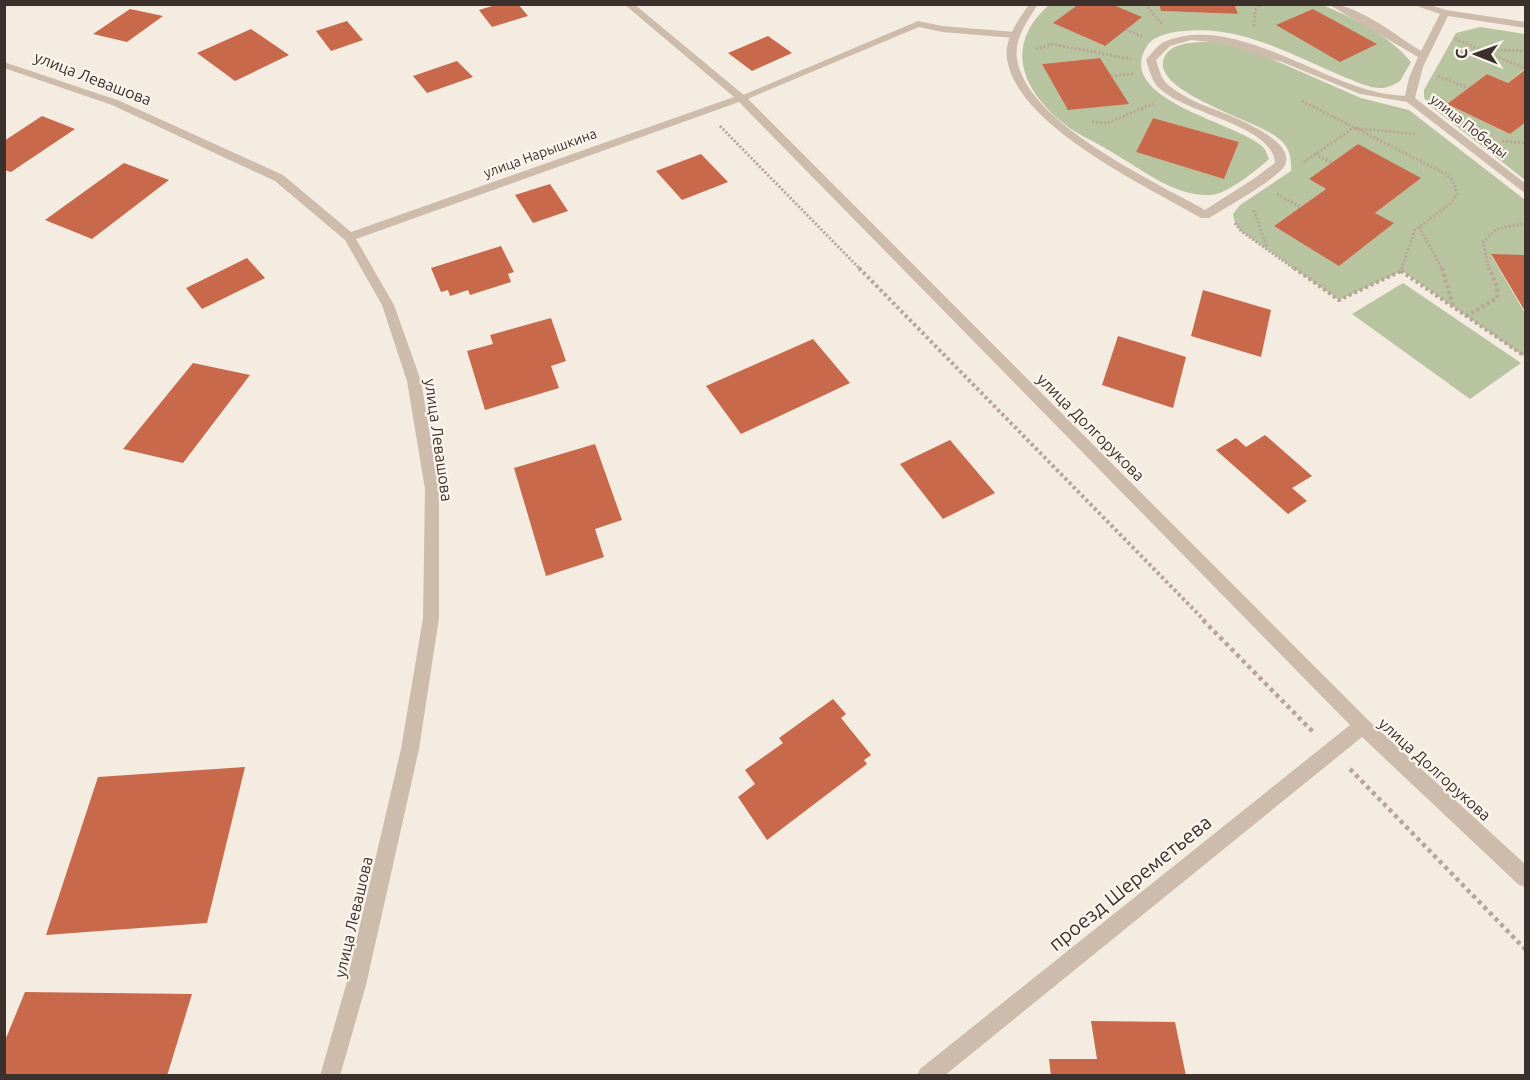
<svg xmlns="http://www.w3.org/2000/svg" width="1530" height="1080" viewBox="0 0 1530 1080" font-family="Ubuntu,sans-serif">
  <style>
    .green { fill: #b8c4a0; fill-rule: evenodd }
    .building { fill: #c8694b }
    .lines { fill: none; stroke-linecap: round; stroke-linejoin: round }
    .path-far2 { stroke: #b9a596; stroke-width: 3; stroke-dasharray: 2 2; stroke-linecap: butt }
    .path-far1 { stroke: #b9a596; stroke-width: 4; stroke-dasharray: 3 3; stroke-linecap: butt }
    .path { stroke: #b9a596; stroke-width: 4.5; stroke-dasharray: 4 4; stroke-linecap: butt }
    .service { fill: #cdbbac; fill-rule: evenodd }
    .minor { fill: #cdbbac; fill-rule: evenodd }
    .labels { text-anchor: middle; stroke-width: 4.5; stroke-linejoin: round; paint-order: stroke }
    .far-street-label { font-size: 14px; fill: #3b302b; stroke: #fbf5ee }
    .street-label { font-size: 16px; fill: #3b302b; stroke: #fbf5ee }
    .near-street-label { font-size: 20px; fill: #3b302b; stroke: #fbf5ee }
  </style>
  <rect width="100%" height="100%" fill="#f4ebe1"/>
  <path class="green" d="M1319 4C1351 16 1389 35 1411 62L1400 81C1395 84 1389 87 1383 88 1370 89 1356 81 1344 77 1311 63 1277 45 1242 36 1220 30 1198 29 1175 32 1165 34 1152 37 1147 46 1113 100 1236 122 1263 147 1266 150 1267 155 1269 159 1257 170 1227 194 1211 195 1176 197 1144 171 1115 154 1101 145 1085 138 1071 129 1025 96 1000 48 1049 5H1079L1054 23 1104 46 1111 5H1159L1162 11 1237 14 1234 5ZM1100 58 1128 104 1042 64ZM1153 118 1239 142 1224 178 1136 152Z
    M1480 27 1525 34V69L1508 83 1487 74 1447 104 1510 134 1525 122V180L1432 107 1424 98V90L1456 33Z
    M1200 42H1216L1256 52 1361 98 1409 110 1525 200V255H1491L1525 313V357L1402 271 1339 300 1241 231 1235 223 1233 214 1240 205 1291 171C1292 158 1289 146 1278 138 1258 121 1150 92 1164 58 1170 44 1188 43 1200 42ZM1420 178 1375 213 1393 223 1340 265 1274 226 1326 189 1309 179Z
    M1403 283 1521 363 1470 399 1352 314Z"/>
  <path class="building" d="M499 4H518L528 16 492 27 479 10Z
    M1079 4H1111L1142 17 1105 46 1053 23Z
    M1159 4H1234L1238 14 1161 11Z
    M130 9 163 16 127 42 93 34Z
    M1313 9 1377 44 1340 62 1276 25Z
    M347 21 363 40 331 51 316 31Z
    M251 29 289 55 235 81 197 53Z
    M768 36 792 53 752 71 728 53Z
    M1100 58 1129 104 1068 110 1042 64Z
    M457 61 473 77 427 93 413 76Z
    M1526 69V122L1510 134 1447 104 1487 74 1508 83Z
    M42 116 75 129 11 172 4 170V141Z
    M1153 118 1239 142 1224 179 1136 152Z
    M1358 144 1421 178 1375 213 1394 223 1339 266 1274 226 1326 189 1309 179Z
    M701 154 728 182 682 200 656 171Z
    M124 163 169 180 92 239 45 220Z
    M550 184 568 211 533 223 515 195Z
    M501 246 514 272 508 274 511 282 470 295 468 290 450 296 448 290 441 292 431 268Z
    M1491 254 1526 255V313Z
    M247 258 265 278 202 309 186 288Z
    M1203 290 1271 310 1261 357 1191 336Z
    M551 318 566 361 551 366 559 388 485 410 467 351 493 344 490 335Z
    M1118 336 1186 357 1173 408 1102 385Z
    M813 339 850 383 741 434 706 386Z
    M193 363 250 375 183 463 123 449Z
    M1265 435 1312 476 1292 488 1307 501 1288 514 1216 450 1236 438 1246 447Z
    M950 440 995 493 943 519 900 464Z
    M595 444 622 520 595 529 604 557 546 576 514 468Z
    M833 699 846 714 841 718 871 755 864 760 867 764 767 840 738 797 755 784 745 770 783 743 779 738Z
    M245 767 207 923 46 935 98 777Z
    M25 992 192 994 167 1076H4V1043Z
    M1091 1021 1175 1022 1186 1076H1051L1049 1059H1097Z"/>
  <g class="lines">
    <path class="path-far2" d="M1145 4 1162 24
      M1254 26 1255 11 1260 4
      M1126 29 1143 37
      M1455 39 1526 69
      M1036 49 1051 44 1131 59
      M1489 53 1496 50 1526 51
      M1111 76 1134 74
      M1438 76 1468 88
      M1302 101 1446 174 1453 181 1457 194 1451 203 1415 230 1401 270
      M1092 122 1107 123 1153 104
      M720 126 861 270
      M1502 141 1526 143
      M1315 154 1332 163
      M1304 162 1353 128 1417 134
      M1277 194 1300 207
      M1254 210 1267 248
      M1235 223 1241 231 1296 270
      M1419 227 1443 270
      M1489 270 1483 242 1496 229 1526 223"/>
    <path class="path-far1" d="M859 268 1205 621
      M1294 268 1339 300 1401 271 1402 268
      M1442 268 1453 306
      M1401 271 1526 357
      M1466 316 1497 298V286L1489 268"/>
    <path class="path" d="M1203 620 1313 732
      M1350 769 1526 950"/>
    <path class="service" d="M918 21 942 26 1015 32 1020 35 1015 38 942 32 919 27 745 100 736 98Z"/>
    <path class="minor" d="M624 4H634L745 96 1368 720 1526 865V887L1519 885 1362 737 944 1076H917L920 1069 1350 725 739 102 356 239 394 305 421 381 439 489V618L419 749 366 985 340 1076H320L346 985 401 749 423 618 425 489 407 381 382 305 345 240 275 181 112 105 4 68V62L120 101 283 175 351 232 734 97Z
      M1029 4H1038C1028 20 1014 38 1017 59 1027 123 1152 180 1205 210L1252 180 1275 163C1273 124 1182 114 1157 86 1151 78 1149 69 1146 60 1151 54 1158 44 1166 41 1230 15 1312 76 1373 91 1383 94 1394 95 1405 96L1409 78 1418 57 1328 4C1358 4 1395 35 1421 51L1440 14 1411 4H1427L1446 10 1526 22V28L1448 16 1423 67 1415 98 1526 184V194L1407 102 1360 94 1282 62 1220 43 1191 40 1170 46 1156 60C1159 69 1161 79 1168 85 1177 92 1186 97 1196 102 1213 110 1298 136 1285 165 1279 178 1223 209 1209 218H1201C1146 186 1017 126 1007 59 1004 38 1019 20 1029 4Z"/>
  </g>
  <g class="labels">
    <g class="far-street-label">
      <text transform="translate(1469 126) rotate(38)" y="5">улица Победы</text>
      <text transform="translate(540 153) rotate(-20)" y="5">улица Нарышкина</text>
    </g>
    <g class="street-label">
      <text transform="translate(93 78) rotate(21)" y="6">улица Левашова</text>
      <text transform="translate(1091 427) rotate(45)" y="6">улица Долгорукова</text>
      <text transform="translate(439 440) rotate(82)" y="6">улица Левашова</text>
      <text transform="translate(1435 769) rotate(42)" y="6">улица Долгорукова</text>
      <text transform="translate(353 917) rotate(-77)" y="6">улица Левашова</text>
    </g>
    <g class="near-street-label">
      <text transform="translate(1130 883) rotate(-39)" y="7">проезд Шереметьева</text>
    </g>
  </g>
  <rect width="1530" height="1080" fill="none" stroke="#3b302b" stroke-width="12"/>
  <g transform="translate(1476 54) rotate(271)" stroke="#fbf5ee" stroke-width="4.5" paint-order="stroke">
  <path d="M0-4.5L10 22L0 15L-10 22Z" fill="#3b302b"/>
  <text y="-9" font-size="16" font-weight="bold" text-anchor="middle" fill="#3b302b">С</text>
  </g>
</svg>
